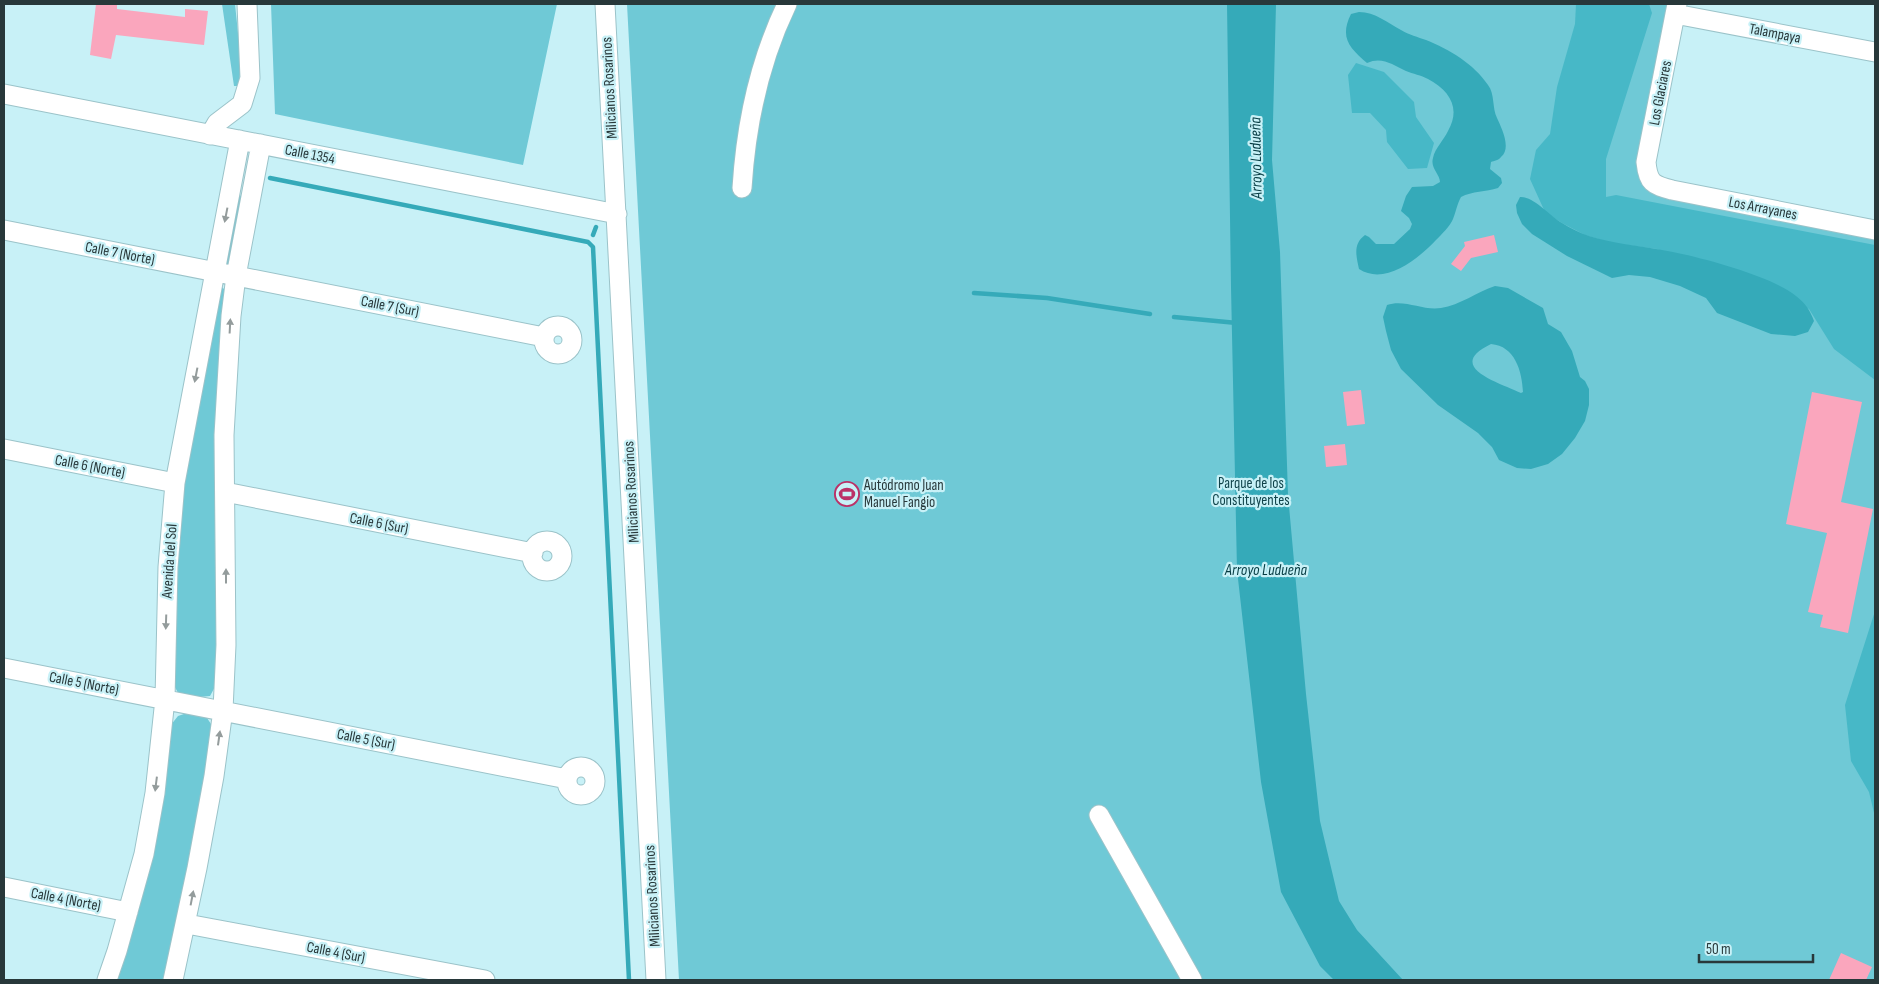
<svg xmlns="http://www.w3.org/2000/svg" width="1879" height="984" viewBox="0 0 1879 984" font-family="'Sofia Sans Condensed',sans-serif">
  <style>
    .green { fill: #6fc9d6 }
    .forest { fill: #47b8c7 }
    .water { fill: #35aab9; fill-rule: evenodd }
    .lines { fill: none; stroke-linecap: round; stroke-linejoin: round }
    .stream { stroke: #35aab9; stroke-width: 4.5 }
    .building { fill: #faa6bd }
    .minor-casing { stroke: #9bc3c9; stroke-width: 21 }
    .minor { stroke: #fff; stroke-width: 19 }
    .oneway { fill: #949c9c }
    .labels { text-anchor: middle; stroke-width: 4.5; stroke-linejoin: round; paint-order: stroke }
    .street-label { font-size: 15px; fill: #28383a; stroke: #c8f1f7 }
    .park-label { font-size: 15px; fill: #10434a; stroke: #c8f1f7 }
    .poi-label { font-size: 15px; fill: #28383a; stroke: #c8f1f7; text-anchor: start }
    .water-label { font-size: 16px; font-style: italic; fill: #063c43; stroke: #c8f1f7 }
  </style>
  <rect width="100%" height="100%" fill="#c8f1f7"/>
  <path class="green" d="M222 4H235L241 62 239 86H234Z
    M271 4H557L523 165 275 114Z
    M627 4H1677L1647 174 1875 230V980H679Z
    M240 195 243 200 231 267 223 268 236 198Z
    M222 287 227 292 215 440V508L220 600 216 685 210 696 200 697 178 693 172 681V655L181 505 218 290Z
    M190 712 207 718 213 727 211 758 167 980H115L170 726 178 716Z"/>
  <path class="forest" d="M1576 4H1649L1652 13 1606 159V197L1616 195 1875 245V380L1834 349 1809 309 1657 249 1612 243 1585 235 1562 223 1545 212 1530 179 1536 150 1550 134 1557 87 1575 24Z
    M1356 63 1384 72 1414 102 1416 117 1434 143 1427 168 1408 169 1387 142 1386 130 1370 113H1352L1348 75Z
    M1875 611V817L1869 792 1851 761 1845 705Z"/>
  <path class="water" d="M1227 4H1276L1272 160 1280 252 1288 495 1306 694 1320 821 1339 901 1357 930 1403 980H1334L1320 966 1281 892 1261 782 1237 570 1231 287Z
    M1359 12C1375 12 1388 23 1401 30 1409 35 1418 37 1426 40 1449 49 1474 64 1488 85 1495 94 1492 108 1497 118 1501 127 1512 148 1501 157 1499 160 1494 161 1491 162L1490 169 1501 178 1502 183 1498 188C1486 192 1472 191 1461 197 1457 204 1456 212 1453 219 1450 226 1442 234 1436 240 1418 259 1385 286 1359 269 1356 255 1353 244 1365 235L1369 237 1376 244H1394L1410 229 1412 224 1409 218 1401 211 1406 196 1412 187 1433 186 1440 182C1440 174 1430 168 1433 158 1435 148 1444 140 1448 131 1461 108 1450 91 1428 79 1421 75 1413 74 1406 71 1393 65 1382 56 1367 63 1350 48 1339 38 1351 14Z
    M1520 197C1533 196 1550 216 1562 223 1570 228 1580 233 1589 236 1613 243 1632 245 1656 249 1690 254 1771 275 1796 296 1805 303 1810 310 1814 321L1808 332 1795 336 1771 334 1717 313 1706 298 1680 286 1650 277 1629 275 1612 278 1567 256 1532 234 1522 224 1517 213 1516 205Z
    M1495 286 1508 288 1543 308 1548 324 1561 332 1572 351 1580 377 1585 381 1589 389V405L1585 421 1575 438 1562 454 1548 464 1531 469 1517 468 1499 460 1492 447 1478 433 1438 405 1401 369 1391 350 1386 331 1383 317 1387 305C1405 299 1423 311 1441 308 1460 305 1477 292 1495 286ZM1491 344C1515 346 1522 371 1523 392L1521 393C1501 383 1443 367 1491 344Z"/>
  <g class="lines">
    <path class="stream" d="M270 178 588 242 593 247 629 980
      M593 235 596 227
      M974 293 1047 298 1150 314
      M1174 317 1237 323"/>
  </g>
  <path class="building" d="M96 4H117V9L185 17V9L208 11 204 45 116 35 111 59 90 55Z
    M1494 235 1498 252 1471 258 1461 271 1451 264 1465 246 1464 242Z
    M1361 390 1365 424 1347 426 1343 392Z
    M1812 392 1862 402 1841 502 1873 509 1848 633 1820 627 1823 615 1808 612 1827 533 1786 524Z
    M1345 444 1347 465 1326 467 1324 446Z
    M1841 953 1872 967 1866 980H1829Z"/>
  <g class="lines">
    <defs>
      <path id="minor" d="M605 4 656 980
        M1677 4 1646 162C1648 183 1653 185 1672 190L1875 230
        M1675 14 1875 52
        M4 94 617 214
        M210 135 217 123 242 104 250 78 247 4
        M742 188C746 124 759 62 787 4
        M4 230 544 337
        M544 340a14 14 0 1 1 28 0a14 14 0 1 1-28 0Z
        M4 449 175 483
        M225 492 533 553
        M532 556a15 15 0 1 1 30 0a15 15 0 1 1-30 0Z
        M4 668 567 779
        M567 781a14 14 0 1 1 28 0a14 14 0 1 1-28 0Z
        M1099 815 1192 980
        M4 887 128 912
        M187 924 485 980
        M107 980 117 951 144 854 155 793 165 699 168 567 175 483 240 140
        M173 980 197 868 214 776 223 710 226 645 224 435 231 316 236 276 261 144"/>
    </defs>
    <use href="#minor" class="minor-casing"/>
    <use href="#minor" class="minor"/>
  </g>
  <defs><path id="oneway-solid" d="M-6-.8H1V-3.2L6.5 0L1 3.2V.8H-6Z" transform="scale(1.25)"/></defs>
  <g class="oneway">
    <use href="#oneway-solid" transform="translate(226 215) rotate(101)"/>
    <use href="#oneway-solid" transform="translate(230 326) rotate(-87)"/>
    <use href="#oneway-solid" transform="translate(196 375) rotate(101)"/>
    <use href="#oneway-solid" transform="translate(226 576) rotate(-90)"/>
    <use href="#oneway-solid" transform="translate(166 622) rotate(92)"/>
    <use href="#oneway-solid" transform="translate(219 738) rotate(-82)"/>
    <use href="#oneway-solid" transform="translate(156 784) rotate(97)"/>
    <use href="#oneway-solid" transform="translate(192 898) rotate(-79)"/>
  </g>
  <defs>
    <symbol id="stadium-ring" viewBox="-11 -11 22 22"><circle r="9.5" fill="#c8f1f7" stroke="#bb3067" stroke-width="1.5"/><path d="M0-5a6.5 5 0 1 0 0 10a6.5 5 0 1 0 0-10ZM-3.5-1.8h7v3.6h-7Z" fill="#bb3067"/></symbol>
  </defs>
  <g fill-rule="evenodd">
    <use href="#stadium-ring" x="833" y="480" width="28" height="28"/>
  </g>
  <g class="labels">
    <g class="street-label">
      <text transform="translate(1775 33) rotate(11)" y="5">Talampaya</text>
      <text transform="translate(609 88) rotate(-93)" y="5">Milicianos Rosarinos</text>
      <text transform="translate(1660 93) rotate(-79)" y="5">Los Glaciares</text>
      <text transform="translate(310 154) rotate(11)" y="5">Calle 1354</text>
      <text transform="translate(1763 208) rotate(11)" y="5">Los Arrayanes</text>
      <text transform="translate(120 253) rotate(11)" y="5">Calle 7 (Norte)</text>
      <text transform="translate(390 306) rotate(11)" y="5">Calle 7 (Sur)</text>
      <text transform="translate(90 466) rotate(11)" y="5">Calle 6 (Norte)</text>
      <text transform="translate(631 492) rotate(-93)" y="5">Milicianos Rosarinos</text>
      <text transform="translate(379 523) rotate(11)" y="5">Calle 6 (Sur)</text>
      <text transform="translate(169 561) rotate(-86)" y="5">Avenida del Sol</text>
      <text transform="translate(84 683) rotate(11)" y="5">Calle 5 (Norte)</text>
      <text transform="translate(366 739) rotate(11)" y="5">Calle 5 (Sur)</text>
      <text transform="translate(652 896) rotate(-93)" y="5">Milicianos Rosarinos</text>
      <text transform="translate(66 899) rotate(11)" y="5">Calle 4 (Norte)</text>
      <text transform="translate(336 952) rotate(11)" y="5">Calle 4 (Sur)</text>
    </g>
    <g class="park-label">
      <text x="1251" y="488">Parque de los<tspan x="1251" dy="17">Constituyentes</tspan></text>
    </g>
    <g class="poi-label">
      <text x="864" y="490">Autódromo Juan<tspan x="864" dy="17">Manuel Fangio</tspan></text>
    </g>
    <g class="water-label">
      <text transform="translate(1255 158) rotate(-91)" y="6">Arroyo Ludueña</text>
      <text x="1266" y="575">Arroyo Ludueña</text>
    </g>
  </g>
  <rect width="1879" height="984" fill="none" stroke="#28383a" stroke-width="10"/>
  <path d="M1699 954v8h114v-8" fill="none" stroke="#28383a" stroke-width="2.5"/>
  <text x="1706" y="954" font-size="15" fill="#28383a" stroke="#c8f1f7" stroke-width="4" paint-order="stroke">50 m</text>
</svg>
